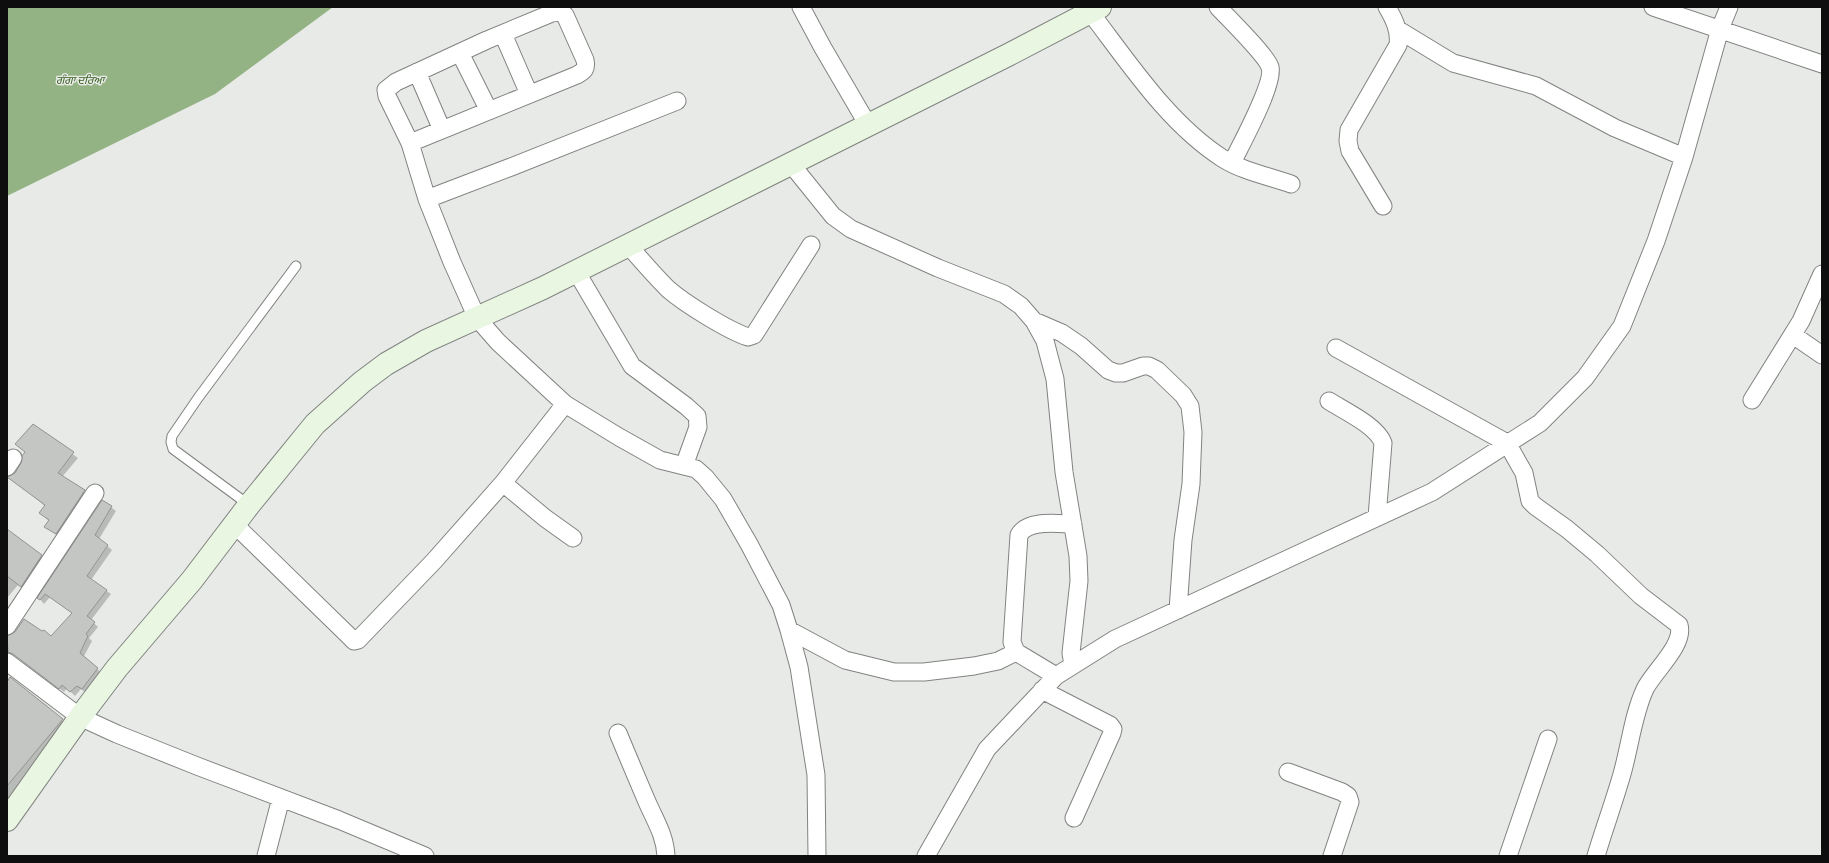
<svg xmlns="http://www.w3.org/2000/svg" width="1829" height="863" viewBox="0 0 1829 863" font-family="'Source Sans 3','Noto Sans Gurmukhi',sans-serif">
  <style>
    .water { fill: #94b385 }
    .shadow { fill: #0003 }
    .building { fill: #c4c6c3; stroke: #929491 }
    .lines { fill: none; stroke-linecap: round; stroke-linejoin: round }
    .lane-casing { stroke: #818380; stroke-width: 11 }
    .street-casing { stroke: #818380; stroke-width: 19 }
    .secondary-casing { stroke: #818380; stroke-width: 24 }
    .lane { stroke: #fff; stroke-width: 9 }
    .street { stroke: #fff; stroke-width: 17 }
    .secondary { stroke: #e9f7e2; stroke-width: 22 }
    .labels { text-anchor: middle; stroke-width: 3; stroke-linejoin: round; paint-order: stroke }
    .water-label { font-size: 11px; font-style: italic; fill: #386021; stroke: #e8eae7 }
  </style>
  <rect width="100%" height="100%" fill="#e8eae7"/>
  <path class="water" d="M7 7H333L215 94 7 196Z"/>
  <path class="shadow" d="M33 425 78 458 62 477 89 496 61 538 45 527 49 521 40 513 45 506 9 477 16 473 22 464Z
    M103 501 116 511 99 539 112 550 91 580 111 594 91 620 98 627 89 638 92 641 83 658 102 673 86 693 81 689 75 696 67 688 64 692 7 648V637H51L73 613 50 597 44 604 39 598Z
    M7 531 45 560 25 590 18 585 7 598Z
    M10 679 46 705 51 712 68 726 14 791 18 794 7 808V684Z"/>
  <path class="building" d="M33 424 74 452 58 473 85 490 56 534 44 527 49 520 39 513 45 505 7 477 15 473 21 463 22 456 25 452 15 444Z
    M102 500 112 506 95 535 108 545 87 576 107 590 87 616 95 622 86 634 88 636 80 653 98 668 82 689 77 686 70 692 62 685 59 689 13 654 8 652 7 636 15 632 24 619 42 631 44 630 51 636 72 613 45 594 40 600 37 598Z
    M7 529 42 555 21 587 7 576Z
    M10 677 63 719 7 786V682Z"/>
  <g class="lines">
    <defs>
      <path id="lane" d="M249 505 173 449 171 442 172 436 198 398 296 266"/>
      <path id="street" d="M801 7 823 48 868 125
        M1218 7C1229 19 1266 55 1270 67 1275 83 1240 146 1232 163
        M1653 7 1822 64
        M1090 12C1129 63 1168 123 1222 158 1242 171 1268 176 1291 184
        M1397 29 1453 63 1536 86 1615 128 1684 157
        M503 34 529 94
        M460 53 489 111
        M417 72 442 130
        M410 143 577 75C584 71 587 69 585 60L565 15 558 12 552 13 487 40 396 82 386 90 387 96 410 143 427 199 452 262 477 318 498 342 565 404 619 437 660 460 696 469 705 477 723 499 749 544 781 605 789 630 799 667 816 775 817 856
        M791 164 833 216 851 229 938 268 1004 294 1021 306 1034 321 1045 341 1055 379 1064 472 1078 556 1079 581 1071 653 1073 665
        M427 199 511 167 677 101
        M1383 206 1350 151 1348 141 1349 130 1398 45C1400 31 1394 19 1387 7
        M628 245C641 260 654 275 668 289 684 303 727 330 748 337L754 335 811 245
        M576 271 632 366 686 406 697 416 698 427 684 466
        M1034 321 1062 333 1081 346 1108 370 1116 373H1123L1143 366H1149L1157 370 1183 395 1190 406 1193 432 1191 484 1183 540 1178 610
        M1793 335 1822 355
        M1336 348 1507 443 1524 473 1530 501 1535 506 1567 529 1597 554 1641 596 1679 625C1685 645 1653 672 1645 689 1633 715 1630 746 1622 774 1614 802 1604 829 1596 856
        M1752 400 1801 321 1822 274
        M1329 401C1345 411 1377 426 1383 443L1377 517
        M7 467 13 458
        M503 483 545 518 573 538
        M234 524 348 635 354 641 358 640 434 561 503 483 565 404
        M7 626 95 493
        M789 630 845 660 894 672H924L974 666 998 661 1016 652
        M7 662 80 717 117 734 197 766 339 820 425 856
        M1056 676 1016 652 1012 642 1019 535C1028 519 1058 524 1073 524
        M1042 690 1110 725 1113 729 1112 733 1074 818
        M618 733C628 757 638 781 648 804 656 822 665 836 666 856
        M1288 772 1342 792 1348 796 1350 802 1332 856
        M266 856 281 798
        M926 856 987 749 1056 676 1115 639 1432 492 1540 423 1585 378 1622 326 1656 241 1684 157 1720 29 1729 7
        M1508 856 1548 739"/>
      <path id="secondary" d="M7 820 80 717 117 668 192 580 249 505 315 424 362 382 386 364 426 341 543 288 1008 55 1100 7"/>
    </defs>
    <use href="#lane" class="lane-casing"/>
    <use href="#street" class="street-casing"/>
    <use href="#secondary" class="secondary-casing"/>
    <use href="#lane" class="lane"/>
    <use href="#street" class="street"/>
    <use href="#secondary" class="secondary"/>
  </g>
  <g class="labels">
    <g class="water-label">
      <text x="80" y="84">ਗੰਗਾ ਦਰਿਆ</text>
    </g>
  </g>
  <rect width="1829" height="863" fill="none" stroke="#0d0e0d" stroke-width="16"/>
</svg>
